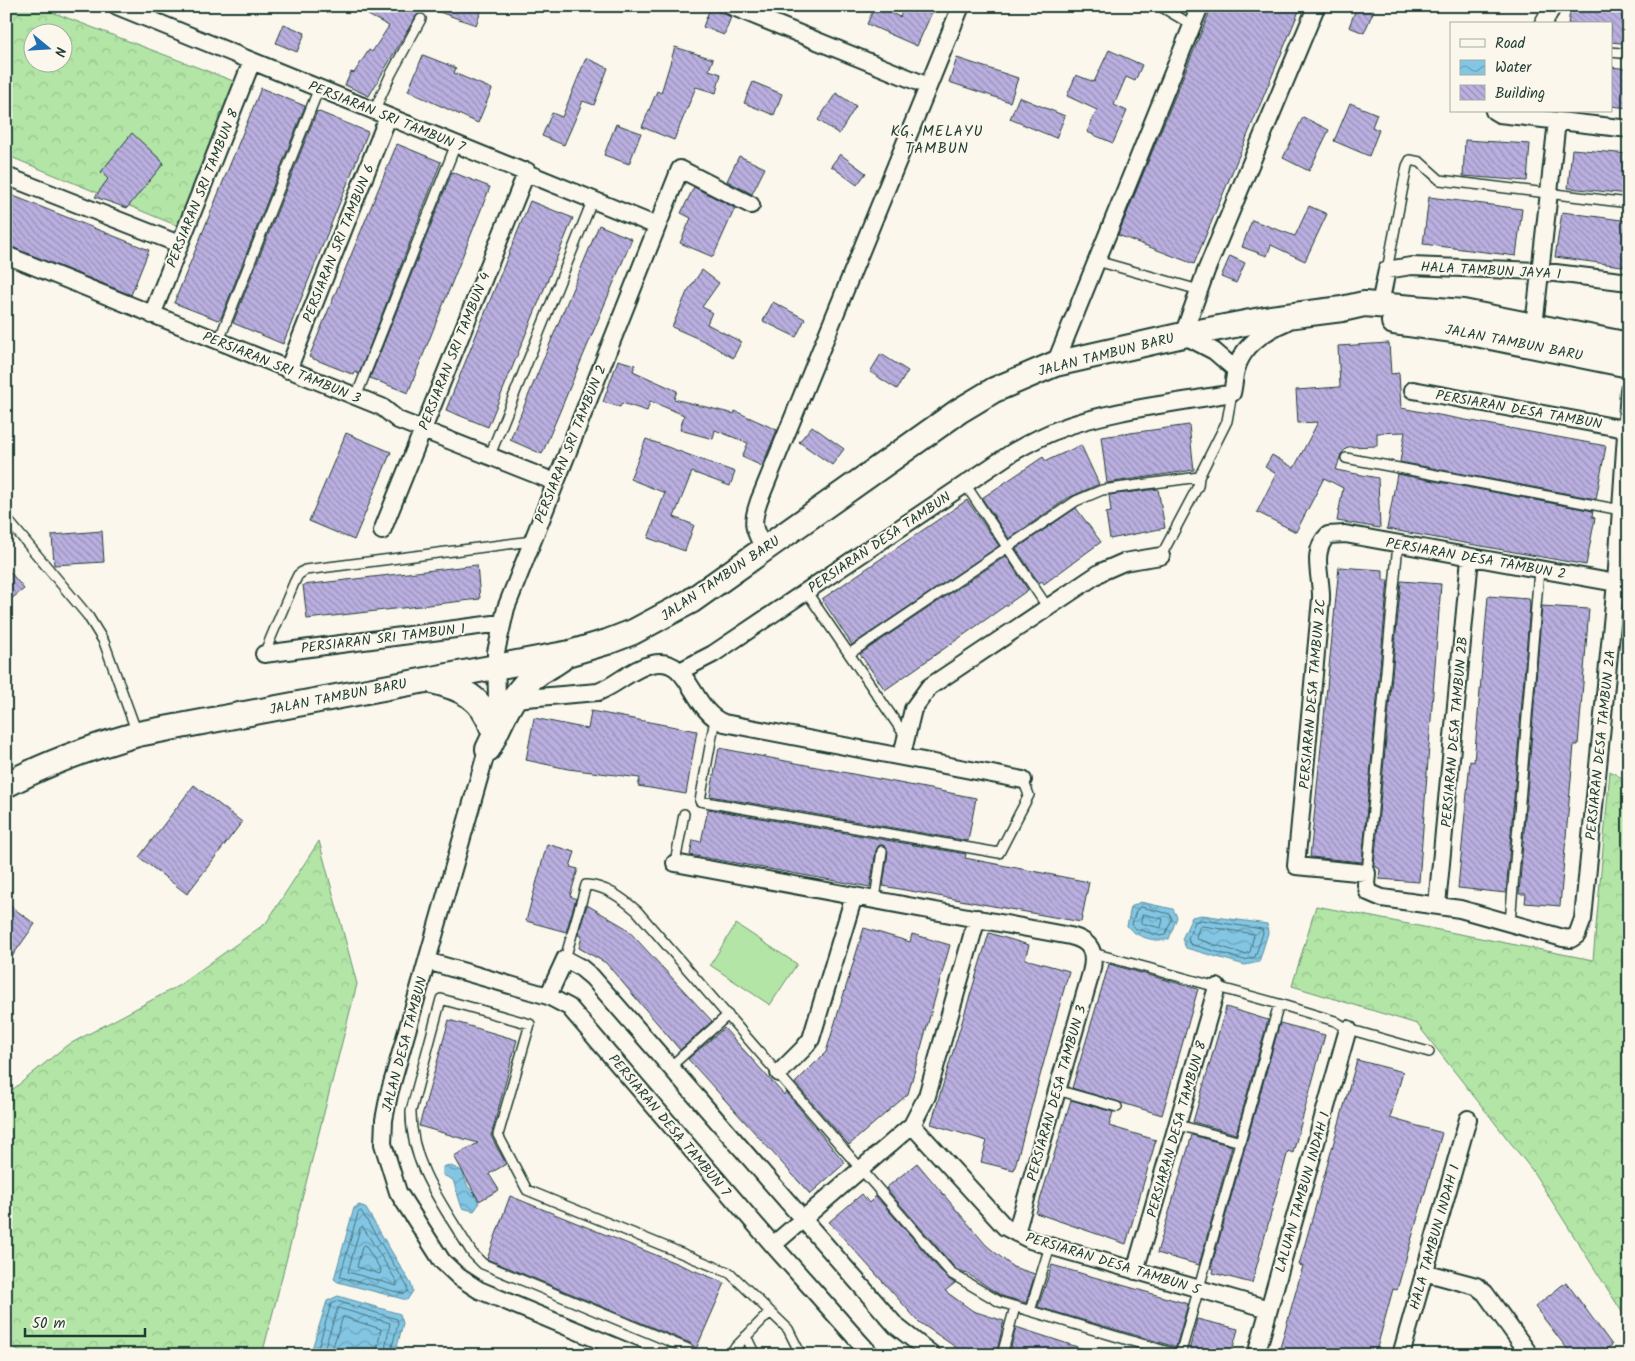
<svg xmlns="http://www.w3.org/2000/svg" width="1635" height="1361" viewBox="0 0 1635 1361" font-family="Kalam,sans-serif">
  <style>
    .forest { fill: url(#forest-crowns); stroke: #68916d; fill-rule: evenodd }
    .garden { fill: #b2e5a6; stroke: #68916d }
    .water { fill: url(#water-waves); stroke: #5b8f9e }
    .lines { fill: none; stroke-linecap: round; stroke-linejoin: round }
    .shore { stroke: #47747a; stroke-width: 1 }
    .building { fill: url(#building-back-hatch); stroke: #1f3d34 }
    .service-casing { stroke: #1f3d34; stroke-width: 12 }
    .minor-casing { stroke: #1f3d34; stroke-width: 20 }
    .secondary-casing { stroke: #1f3d34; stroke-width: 28 }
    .service { stroke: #fbf7ec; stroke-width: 9 }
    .minor { stroke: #fbf7ec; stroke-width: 16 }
    .secondary { stroke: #fbf7ec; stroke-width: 24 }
    .labels { text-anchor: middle; stroke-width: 4; stroke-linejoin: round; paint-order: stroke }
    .street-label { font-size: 14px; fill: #1f3d34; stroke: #fbf7ec }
    .neighbourhood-label { font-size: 15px; letter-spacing: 1px; fill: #1f3d34; stroke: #fbf7ec }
  </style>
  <defs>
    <pattern id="forest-crowns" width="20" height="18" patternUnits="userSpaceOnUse" patternTransform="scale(1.25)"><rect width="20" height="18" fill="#b2e5a6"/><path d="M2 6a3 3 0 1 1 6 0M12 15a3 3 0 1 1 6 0" fill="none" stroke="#99c590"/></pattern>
    <pattern id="water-waves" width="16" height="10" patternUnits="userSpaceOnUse" patternTransform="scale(1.25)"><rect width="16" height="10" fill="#83c6e4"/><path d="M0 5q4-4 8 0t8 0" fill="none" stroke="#6ba2ba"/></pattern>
    <pattern id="building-back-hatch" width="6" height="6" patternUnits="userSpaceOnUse" patternTransform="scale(1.25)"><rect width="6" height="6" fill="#baafe0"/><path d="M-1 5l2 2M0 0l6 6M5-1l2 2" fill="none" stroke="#9790b6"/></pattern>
  </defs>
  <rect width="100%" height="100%" fill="#fbf7ec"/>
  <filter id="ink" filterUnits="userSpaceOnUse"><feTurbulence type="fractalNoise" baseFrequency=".02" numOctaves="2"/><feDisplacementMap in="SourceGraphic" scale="10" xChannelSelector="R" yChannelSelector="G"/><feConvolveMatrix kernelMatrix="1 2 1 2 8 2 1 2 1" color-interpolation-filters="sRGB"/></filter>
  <g filter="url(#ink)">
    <path class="forest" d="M6 6H36L236 82 178 226 6 155ZM32 32H62V62H32Z
      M1610 771 1629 782V1323L1532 1170 1417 1024 1292 986 1316 906 1593 960Z
      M319 841 357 984 262 1355H21L6 1334V1095L66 1046 178 986 266 923Z"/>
    <path class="garden" d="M736 924 797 964 770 1005 710 965Z"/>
    <path class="water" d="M1140 902 1173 909 1177 917 1169 939C1156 943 1136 937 1127 926L1131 907Z
      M1202 915 1267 924 1268 933 1259 962 1245 965 1186 948 1182 939 1192 917Z
      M449 1165 462 1171 468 1187 474 1192 479 1204 474 1211 462 1208 453 1180 443 1175V1167Z
      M359 1205 365 1207 411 1284 413 1291 407 1300 338 1282 334 1279 354 1208Z
      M338 1296 400 1314 403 1323 395 1355H310L327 1301Z"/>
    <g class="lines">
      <path class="shore" d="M1141 907 1170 914 1172 919 1165 935 1160 936 1134 928 1132 924 1136 911Z
        M1143 914 1163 919 1161 928 1141 923Z
        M1202 920 1262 929 1263 933 1255 957 1244 960 1190 944 1188 938 1195 922Z
        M1203 926 1254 934 1250 952 1244 954 1197 939 1196 937 1199 928Z
        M361 1211 407 1286 408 1291 405 1294 340 1277 358 1213Z
        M363 1227 397 1282V1286L348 1272 360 1228Z
        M365 1245 381 1270 380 1274 357 1267 362 1247Z
        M316 1355 331 1304 337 1301 397 1319 398 1323 390 1355
        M322 1355 338 1308 390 1323 384 1355
        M330 1355 343 1317 381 1329 376 1355"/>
    </g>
    <path class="building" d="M373 6H427L423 13 416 16 369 96 345 85 351 72 354 73 369 50 372 52 389 26 368 15Z
      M428 6H483L476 25 428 8Z
      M875 6 900 17 904 6H925L933 10 917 46 867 24Z
      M1212 6H1288L1299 11 1194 264 1118 235Z
      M1357 6 1374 10 1364 33 1349 27Z
      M1571 6H1608L1629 9V44L1611 42V24H1568Z
      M710 8 731 17 724 35 703 27Z
      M284 24 305 33 297 52 276 43Z
      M675 47 713 59 709 70 721 74 716 93 696 87 674 140 642 127 657 91 661 93Z
      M1109 50 1142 65 1135 81 1126 77 1114 105 1127 111 1113 143 1087 132 1097 110 1067 96 1076 75 1094 82Z
      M423 55 456 68 454 73 492 89 478 123 408 91Z
      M586 58 608 68 594 105 583 101 564 145 542 136 552 113 562 117Z
      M957 58 1018 78 1010 102 949 82Z
      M1611 67 1629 69V108L1611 106Z
      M753 82 782 94 774 115 744 103Z
      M261 88 305 106 221 318 218 320 174 303Z
      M836 93 856 106 839 134 818 120Z
      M1019 97 1065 116 1056 138 1010 119Z
      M1350 103 1377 114 1372 127 1379 130 1369 156 1334 141Z
      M317 111 368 132 283 344 233 323Z
      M1303 117 1329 130 1309 171 1283 158Z
      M616 124 641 133 629 164 604 155Z
      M132 133 164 163 127 208 95 197 108 179 101 172Z
      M1465 140 1530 144 1527 181 1463 176Z
      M397 144 441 162 359 374 355 372 354 375 309 357Z
      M1572 149 1629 154V194L1568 188Z
      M840 154 866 173 857 185 831 166Z
      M739 156 765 168 752 194 727 181Z
      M452 172 490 187 408 393 370 378Z
      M694 187 735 208 713 257 680 243 691 218 681 213Z
      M6 193 149 250 131 295 6 245Z
      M1429 197 1522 209 1516 256 1423 244Z
      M530 201 573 218 488 427 446 410Z
      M1309 206 1327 214 1305 261 1271 245 1267 256 1242 247 1252 220 1295 236Z
      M1562 212 1629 221V267L1555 257Z
      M599 225 632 239 542 454 510 440Z
      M1230 256 1245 263 1236 283 1221 277Z
      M702 270 719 283 702 307 712 312 707 324 741 342 733 358 706 342 672 327 687 292Z
      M773 302 805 319 796 337 763 321Z
      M1389 343 1391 374 1399 373 1401 408 1606 446 1596 499 1400 462 1405 432 1377 433V446L1348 447 1341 454 1336 470 1378 478 1380 528 1337 521 1343 488 1324 478 1296 532 1257 512 1276 474 1265 467 1272 455 1294 468 1318 422 1298 423 1296 390 1340 387 1338 346Z
      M881 354 908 371 897 389 870 372Z
      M618 360 635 365 633 371 677 391 674 399 734 414 735 411 777 430 762 466 742 457 748 443 715 430 713 439 680 430 684 415 650 401 647 411 622 403 620 407 603 402Z
      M1189 425 1194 470 1107 483 1101 437Z
      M812 426 844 449 832 465 799 442Z
      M346 433 391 452 354 540 309 521Z
      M646 439 735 472 730 486 692 472 674 517 694 525 685 551 648 538 665 493 630 479Z
      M1081 445 1099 484 1068 498 1009 539 982 498 1043 457 1046 461Z
      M1397 474 1593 511 1592 517 1595 518 1586 565 1387 529Z
      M1158 489 1165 528 1110 539 1106 513 1111 512 1109 495Z
      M967 500 999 546 852 645 822 599Z
      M1076 508 1101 542 1044 584 1042 581 1039 583 1016 549Z
      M102 531 104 562 54 565 52 535Z
      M1006 556 1028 590 885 690 860 654Z
      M477 565 480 599 307 619 303 585Z
      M6 567 24 589 6 603Z
      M1339 567 1383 570V580H1388L1362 862 1310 857Z
      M1401 581 1441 584 1419 882 1379 879 1380 869 1374 866Z
      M1488 596 1529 599 1530 605 1506 893 1458 888 1470 761 1474 762Z
      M1542 606 1589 609 1578 745H1574L1560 906 1525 903 1526 894H1519Z
      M591 711 697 731 686 794 638 786 640 778 568 769 526 760 534 718 588 729Z
      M719 748 976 798 968 841 710 796Z
      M194 785 242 822 187 894 139 857Z
      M708 809 966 854 965 858 1089 882 1081 922 883 886 888 852 883 845H879L876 850 870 887 690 855 693 840 701 842Z
      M547 844 575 852 570 867 578 869 570 896 576 899 566 932 526 921Z
      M6 903 35 924 6 965Z
      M587 905 626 928 712 1021 680 1050 606 963 579 948 582 936 578 935Z
      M864 928 910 942 912 934 950 945 908 1094 849 1145 795 1083 826 1052Z
      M989 933 1029 945 1025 959 1069 971 1014 1170 981 1162 987 1141 931 1124Z
      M1109 964 1198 989 1162 1115 1072 1088Z
      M1226 1007 1268 1020 1236 1134 1193 1122Z
      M449 1020 517 1040 491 1136 506 1164 489 1174 499 1190 479 1201 454 1156 478 1143 419 1126Z
      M1280 1023 1325 1035 1293 1153 1288 1151 1252 1283 1213 1273 1214 1269 1211 1268Z
      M724 1028 784 1095 786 1092 845 1163 810 1194 688 1059Z
      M1357 1060 1403 1072 1390 1118 1442 1133 1397 1290 1393 1289 1375 1355H1278L1303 1266 1299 1265Z
      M1071 1100 1113 1112 1109 1126 1156 1140 1126 1244 1036 1213Z
      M1192 1135 1232 1146 1199 1265 1157 1253Z
      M917 1163 986 1245 1013 1267 1035 1274 1026 1303 1002 1296 966 1273 965 1274 956 1269 886 1188Z
      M862 1194 869 1203 876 1196 947 1278 955 1283 945 1291 973 1311 1004 1321 996 1355H967L919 1322 829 1222Z
      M510 1196 725 1283 696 1349 690 1343 487 1259Z
      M1052 1265 1188 1304 1176 1347 1038 1307Z
      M1566 1282 1612 1345 1600 1355H1572L1535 1307Z
      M1197 1319 1238 1329 1231 1355H1188Z
      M1016 1327 1096 1353 1095 1355H1009Z"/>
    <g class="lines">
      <defs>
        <path id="service" d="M1160 6 1192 25
          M1611 52 1629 54
          M374 111 391 74 421 19
          M1097 261 1199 290
          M1387 270 1407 166 1410 160 1420 162 1440 180 1629 203
          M218 343 319 88
          M356 397 456 144
          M490 455 593 199
          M1346 458 1621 510
          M965 484 1048 608
          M6 518 88 616 104 642 137 733
          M1161 556 1198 486 1199 477 1227 421 1232 393
          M806 591 906 737
          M264 654 294 583 298 575 305 570 532 541
          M849 654 1076 501 1102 490 1199 477
          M715 719 700 801 999 853 1029 795 1023 780
          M675 863 684 814
          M1367 873 1398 544
          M875 899 882 851
          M1510 923 1539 570
          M1093 953 1279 1004 1335 1021 1348 1029 1429 1052
          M565 959 586 885C606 886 622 898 637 911L952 1274 1000 1302 1179 1355
          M671 1066 728 1015
          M1057 1090 1117 1107
          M1178 1125 1241 1142
          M1030 1311 1050 1246
          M746 1336 755 1355
          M694 1355 688 1349 483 1264 472 1253C445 1208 410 1165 411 1111L441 999 530 1024 498 1135 527 1190 730 1273 788 1329 801 1355
          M728 1355 770 1312
          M1002 1355 1015 1307
          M1180 1355 1279 1004"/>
        <path id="minor" d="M117 6 657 226
          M731 6 928 86
          M1543 24 1553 6
          M1494 111 1499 114 1629 129
          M6 176 179 244
          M6 255 382 407 398 420 555 482
          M1380 304 1387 270 1411 266 1539 271 1629 282
          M152 315 252 61
          M1534 326 1557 121
          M1055 364 1200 6
          M288 370 388 117
          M1236 370 1214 351 1183 335 1206 271 1316 7 1313 6
          M1413 390 1625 429
          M382 531 527 171
          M764 549C753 528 751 524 759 501L961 6
          M1616 583 1345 534 1328 535C1310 552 1322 577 1321 599L1296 866 1367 873 1366 884 1368 892 1382 898 1460 909 1563 938 1571 939 1577 935 1583 919 1616 583 1629 390
          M264 654 501 623
          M680 671 713 654 1013 452C1027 444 1042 436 1057 430 1107 410 1178 403 1232 393 1234 385 1234 377 1236 370 1242 346 1265 331 1286 322
          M514 699 598 692C617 685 632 668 652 664 691 655 690 710 724 723L1023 780
          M902 755 913 709 929 687 1101 572 1124 562 1161 556
          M675 863 1070 936C1092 941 1096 953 1091 973L1016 1233
          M1437 905 1470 558
          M427 961 548 996 569 1007 773 1245 871 1355
          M548 996 565 959 580 967 592 977 896 1326 933 1355
          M779 1073 803 1049 811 1039 854 896
          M912 1125 1005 1227 1030 1240 1050 1246 1269 1309
          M773 1245 912 1125 927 1096 977 918
          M1135 1271 1217 987
          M1424 1272 1476 1286 1485 1293 1530 1355
          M635 1355 479 1290 459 1277 442 1261 398 1192 383 1144 384 1120 389 1094 493 729 497 699 496 652 506 608 680 169 751 205
          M1256 1355 1348 1029
          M1401 1355 1468 1119"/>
        <path id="secondary" d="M1394 322 1461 331 1629 365
          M432 681C463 688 482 698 493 729
          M488 749C499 727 508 702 525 684 535 674 549 667 561 659
          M6 785C48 762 92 747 138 734L570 653 607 642 633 632 691 601 959 411 994 390 1055 364 1183 335 1271 318 1342 309 1364 304 1463 312 1629 345"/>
      </defs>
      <use href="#service" class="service-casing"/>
      <use href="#minor" class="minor-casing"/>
      <use href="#secondary" class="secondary-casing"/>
      <use href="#service" class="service"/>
      <use href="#minor" class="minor"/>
      <use href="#secondary" class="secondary"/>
    </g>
  </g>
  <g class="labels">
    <g class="street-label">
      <text transform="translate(387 116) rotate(22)" y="5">PERSIARAN SRI TAMBUN 7</text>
      <text transform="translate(202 188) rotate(-68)" y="5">PERSIARAN SRI TAMBUN 8</text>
      <text transform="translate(338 243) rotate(-68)" y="5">PERSIARAN SRI TAMBUN 6</text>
      <text transform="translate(1491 270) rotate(3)" y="5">HALA TAMBUN JAYA 1</text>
      <text transform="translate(1514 342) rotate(11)" y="5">JALAN TAMBUN BARU</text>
      <text transform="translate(454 351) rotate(-68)" y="5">PERSIARAN SRI TAMBUN 4</text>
      <text transform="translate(1106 354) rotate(-14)" y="5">JALAN TAMBUN BARU</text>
      <text transform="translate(282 367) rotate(22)" y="5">PERSIARAN SRI TAMBUN 3</text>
      <text transform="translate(1519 409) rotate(10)" y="5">PERSIARAN DESA TAMBUN</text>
      <text transform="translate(570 444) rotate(-68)" y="5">PERSIARAN SRI TAMBUN 2</text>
      <text transform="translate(879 542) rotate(-34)" y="5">PERSIARAN DESA TAMBUN</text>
      <text transform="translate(1476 558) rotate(10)" y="5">PERSIARAN DESA TAMBUN 2</text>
      <text transform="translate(720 578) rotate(-34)" y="5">JALAN TAMBUN BARU</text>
      <text transform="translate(383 638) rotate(-7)" y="5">PERSIARAN SRI TAMBUN 1</text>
      <text transform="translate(1312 694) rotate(-85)" y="5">PERSIARAN DESA TAMBUN 2C</text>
      <text transform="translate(338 696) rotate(-11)" y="5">JALAN TAMBUN BARU</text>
      <text transform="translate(1454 732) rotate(-85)" y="5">PERSIARAN DESA TAMBUN 2B</text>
      <text transform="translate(1600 745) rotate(-84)" y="5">PERSIARAN DESA TAMBUN 2A</text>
      <text transform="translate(404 1044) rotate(-75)" y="5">JALAN DESA TAMBUN</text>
      <text transform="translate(1056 1093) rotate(-74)" y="5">PERSIARAN DESA TAMBUN 3</text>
      <text transform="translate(670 1125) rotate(50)" y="5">PERSIARAN DESA TAMBUN 7</text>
      <text transform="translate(1176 1129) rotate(-74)" y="5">PERSIARAN DESA TAMBUN 8</text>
      <text transform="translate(1302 1192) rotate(-74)" y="5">LALUAN TAMBUN INDAH 1</text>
      <text transform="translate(1434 1237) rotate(-74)" y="5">HALA TAMBUN INDAH 1</text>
      <text transform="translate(1113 1263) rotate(17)" y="5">PERSIARAN DESA TAMBUN 5</text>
    </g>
    <g class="neighbourhood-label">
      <text x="937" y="136">KG. MELAYU<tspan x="937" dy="17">TAMBUN</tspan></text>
    </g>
  </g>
  <rect width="1635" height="1361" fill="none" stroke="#fbf7ec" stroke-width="25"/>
  <rect x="12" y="12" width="1610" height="1336" fill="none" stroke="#1f3d34" stroke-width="2" filter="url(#ink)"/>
  <rect x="1450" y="22" width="162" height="90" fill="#fbf7ec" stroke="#a3ada2"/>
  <rect x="1460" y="39" width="25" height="8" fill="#fbf7ec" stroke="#a3ada2"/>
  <text x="1495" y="48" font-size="15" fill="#1f3d34">Road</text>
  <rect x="1460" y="60" width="25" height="15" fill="url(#water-waves)" stroke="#a3ada2"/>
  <text x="1495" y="72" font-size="15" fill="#1f3d34">Water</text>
  <rect x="1460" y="85" width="25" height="15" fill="url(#building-back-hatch)" stroke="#a3ada2"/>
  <text x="1495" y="98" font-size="15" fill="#1f3d34">Building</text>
  <g transform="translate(48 48) rotate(108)"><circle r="24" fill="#fbf7ec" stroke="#a3ada2"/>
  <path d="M0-4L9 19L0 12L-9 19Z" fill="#1f6fb2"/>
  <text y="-8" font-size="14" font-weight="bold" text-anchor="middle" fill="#1f3d34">N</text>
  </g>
  <path d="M25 1328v8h120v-8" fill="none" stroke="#1f3d34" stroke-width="2.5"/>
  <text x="32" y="1328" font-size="15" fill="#1f3d34" stroke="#fbf7ec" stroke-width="4" paint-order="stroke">50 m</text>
</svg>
